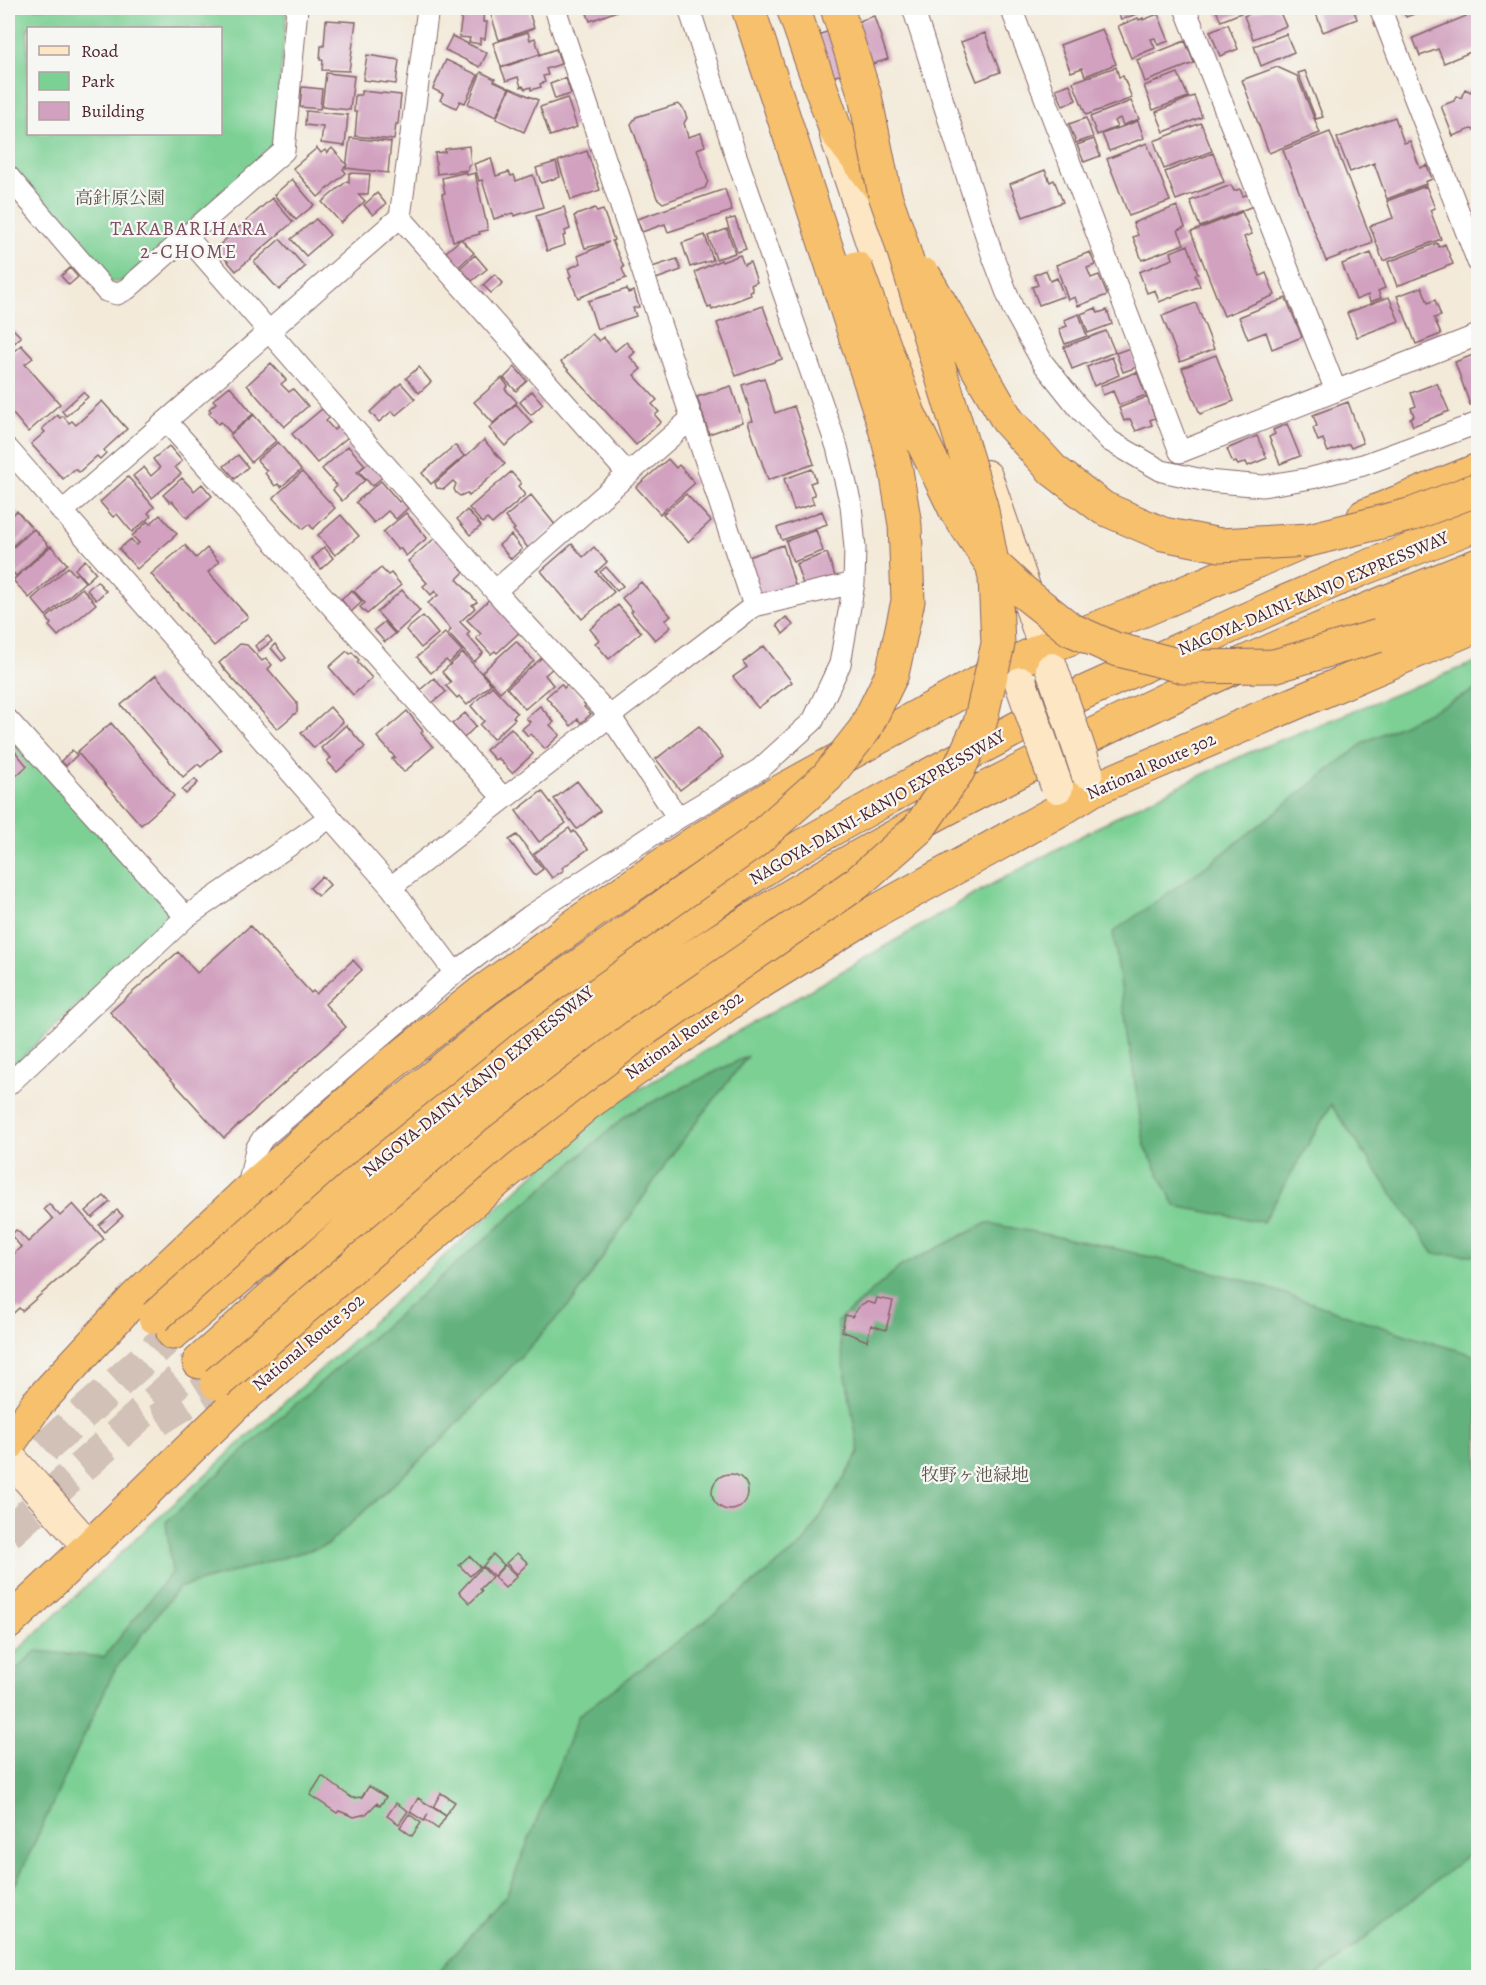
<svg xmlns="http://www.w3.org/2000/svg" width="1486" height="1985" viewBox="0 0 1486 1985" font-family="Alegreya,'Noto Serif JP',serif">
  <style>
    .green { fill: #7bd094; stroke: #627860; stroke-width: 1.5; fill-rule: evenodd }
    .forest { fill: #64b27e; stroke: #576854; stroke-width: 1.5 }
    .building { fill: #d1a1bf }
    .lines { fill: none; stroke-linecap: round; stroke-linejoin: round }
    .highway-tunnel { stroke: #d1c1b6; stroke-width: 33; stroke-dasharray: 33 16; stroke-linecap: butt }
    .street-casing { stroke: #856668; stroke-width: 23 }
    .secondary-casing { stroke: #856668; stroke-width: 34 }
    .highway-casing { stroke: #856668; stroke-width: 35 }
    .street { stroke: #fff; stroke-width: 21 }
    .secondary { stroke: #fce6c4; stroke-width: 32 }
    .highway { stroke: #f7c06c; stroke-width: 33 }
    .secondary-bridge-casing { stroke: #856668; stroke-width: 34; stroke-linecap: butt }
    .highway-bridge-casing { stroke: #856668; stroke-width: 35; stroke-linecap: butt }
    .secondary-bridge { stroke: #fce6c4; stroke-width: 32 }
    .highway-bridge { stroke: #f7c06c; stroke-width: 33 }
    .labels { text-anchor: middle; stroke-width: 4.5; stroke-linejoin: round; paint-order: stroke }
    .park-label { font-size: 18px; fill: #59544a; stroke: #f6f6f2 }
    .street-label { font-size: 18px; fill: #4a1f2b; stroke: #f6f6f2 }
    .neighbourhood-label { font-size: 20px; letter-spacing: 1.5px; fill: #794c5f; stroke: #f6f6f2 }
  </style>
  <rect width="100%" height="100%" fill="#f6f6f2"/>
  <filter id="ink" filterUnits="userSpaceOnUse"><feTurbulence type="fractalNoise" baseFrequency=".0167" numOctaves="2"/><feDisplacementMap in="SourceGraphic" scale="12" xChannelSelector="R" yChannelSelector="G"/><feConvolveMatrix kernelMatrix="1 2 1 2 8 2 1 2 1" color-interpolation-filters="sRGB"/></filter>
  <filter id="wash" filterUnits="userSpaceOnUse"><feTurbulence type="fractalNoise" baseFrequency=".008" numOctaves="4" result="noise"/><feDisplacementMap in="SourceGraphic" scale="24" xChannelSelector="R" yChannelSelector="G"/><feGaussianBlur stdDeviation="1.35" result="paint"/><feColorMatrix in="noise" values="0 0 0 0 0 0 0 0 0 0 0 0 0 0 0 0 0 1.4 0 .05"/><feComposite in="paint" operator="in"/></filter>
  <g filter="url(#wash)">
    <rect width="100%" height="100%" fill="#f3ead9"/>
    <path class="green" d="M8 8H287L274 148 122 282H109L8 165ZM28 28H220V134H28Z
      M1478 661V1977L8 1978V1660L143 1532 605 1109 987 887 1133 808 1248 753Z
      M8 733 174 915 8 1071Z"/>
    <path class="forest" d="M1478 689V1255L1434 1254 1331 1105 1263 1222 1175 1206 1144 1144 1113 932 1212 862 1365 742Z
      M748 1056 675 1150 574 1300 440 1442 327 1545 178 1588 114 1671 8 1900V1677L36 1651 104 1657 172 1572 166 1522 282 1416 628 1114Z
      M987 1223 1105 1246 1241 1279 1409 1336 1478 1356V1847L1316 1977 433 1978 507 1894 579 1715 717 1612 804 1543 859 1453 837 1322 901 1266Z"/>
    <g id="blocks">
      <path class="building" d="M463 8H484L483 22H487L485 39 480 38V44L469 42 470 38 459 37Z
        M513 8H528L534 28 499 40 491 15Z
        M585 8H616L617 11 590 21Z
        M1116 8H1151L1121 20Z
        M1215 8H1241L1243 12 1221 21Z
        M1265 8H1278L1286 26 1253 39 1244 16Z
        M1314 8H1353L1357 19 1323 32Z
        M1402 8H1430L1406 17Z
        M1478 11V49L1444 63 1438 49 1420 56 1413 38Z
        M1158 14 1169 41 1158 45 1155 38 1151 39 1155 48 1131 58 1118 26 1138 18 1139 20 1143 18V20Z
        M874 16 888 59 811 84 797 42Z
        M326 20 356 22 349 71 322 70 323 60H320L321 46H324Z
        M1228 24 1238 49 1220 56 1210 31Z
        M1102 29 1116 64 1085 76 1082 68 1071 72 1060 45Z
        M528 32 530 40 535 38 540 54 501 67 493 43Z
        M985 33 1000 72 977 81 961 42Z
        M1286 34 1294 52 1261 66 1254 46Z
        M452 36 487 53 480 67 445 50Z
        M1185 41 1194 63 1145 82 1137 60Z
        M556 49 561 64 546 69 548 75 543 76 545 82 540 84 541 87 531 90V87L525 89 523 86 521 87 518 77 506 81 501 68Z
        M367 55 399 60 396 84 363 80Z
        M446 60 478 75 465 103 460 101 456 108 440 100 443 94 433 89Z
        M1116 67 1119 77 1123 76 1132 98 1086 115 1073 82Z
        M1277 67 1297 76 1320 133 1269 153 1242 80Z
        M1305 71 1323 117 1316 119 1298 73Z
        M481 72 495 79 494 81 509 88 496 117 468 104Z
        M326 73 354 76 350 110 322 107Z
        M1178 73 1188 97 1153 110 1144 86Z
        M566 78 571 94 555 99 550 84Z
        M1070 84 1076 100 1063 106 1056 89Z
        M302 87 322 89 320 109 300 107Z
        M1473 87 1478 89V131L1471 129 1453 136 1441 106 1454 101 1456 96 1461 98 1465 89 1471 92Z
        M510 88 538 100 524 132 496 119Z
        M361 91 401 95 398 124H396L394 140 355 136 357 112H354L355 95H361Z
        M1194 96 1202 117 1164 132 1156 112Z
        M567 98 577 127 550 136 540 107Z
        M1131 101 1139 119 1123 125 1120 118 1114 121 1117 127 1097 135 1090 117Z
        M678 104 683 108 687 118 684 123 688 137 701 133 705 146 697 149 708 181 705 188 663 203 657 198 631 124 636 117Z
        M306 111 348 115 345 146 321 143 323 127 305 125Z
        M1395 117 1404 143 1410 141 1420 168 1427 165 1432 179 1425 182 1426 184 1387 199 1374 163 1350 172 1337 138Z
        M1086 118 1093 137 1076 143 1069 124Z
        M1138 121 1144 138 1109 151 1102 134Z
        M1201 123 1212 151 1164 169 1154 141Z
        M1330 132 1373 243 1326 261 1283 150Z
        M350 138 391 142 388 173 346 168Z
        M1094 139 1100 156 1084 162 1077 145Z
        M1147 143 1170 201 1129 216 1107 159Z
        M469 146 471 165 468 166V170L437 174 435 153 445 152V149Z
        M317 148 321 153 325 150 327 153 332 148 347 165 343 169 346 173 318 197 293 168Z
        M587 151 600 190 571 200 558 161Z
        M1213 153 1224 182 1176 200 1165 172Z
        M491 158 496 176 509 172 511 176 514 175 516 181 533 175 543 207 514 216 513 213 494 219 482 180 479 181 474 164Z
        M556 162 560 177 541 183 536 168Z
        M1045 170 1050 182 1054 180 1063 202 1023 217 1010 184Z
        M466 172 467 175 475 173 488 230 479 232 480 234 461 239 474 253 458 267 446 252 461 239 453 241 442 194 445 193 442 178Z
        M349 173 370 174 368 194H358L365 201 341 223 322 202 347 181 349 183Z
        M292 179 314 205 296 220 274 195Z
        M1231 185 1234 191 1240 189 1243 196 1249 194 1253 206 1200 227 1190 201Z
        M1426 186 1435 208 1430 210 1441 239 1383 261 1370 226 1393 218 1387 201Z
        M725 189 732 211 668 232 665 224 642 232 637 219Z
        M377 193 386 204 373 215 364 205Z
        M272 198 293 222 236 271 216 248Z
        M1177 206 1185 227 1178 230 1184 244 1142 260 1133 237 1138 235 1133 223Z
        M564 207 570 229 565 231 566 235 563 236 565 245 547 251 536 216Z
        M595 208 597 212 603 210 614 240 612 241 624 267 622 269 626 278 578 298 569 277 571 276 568 269 581 263 578 256 609 242 585 248 574 216Z
        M1242 212 1252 234 1244 237 1260 276 1266 273 1275 295 1224 316 1191 232Z
        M735 218 746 249 737 252 726 220Z
        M316 219 330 235 306 256 291 239Z
        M727 229 735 253 716 259 708 236Z
        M705 235 713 260 690 267 682 243Z
        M280 239 305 267 279 290 254 262Z
        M1437 243 1439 247 1445 244 1453 264 1397 286 1388 262Z
        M1188 245 1198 274 1195 275 1200 286 1159 302 1155 290 1147 293 1139 272 1173 259 1171 252Z
        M1090 252 1095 265 1087 268 1091 278 1099 275 1107 295 1078 306 1075 297 1068 300 1056 265Z
        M1371 253 1385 288 1378 291 1381 298 1370 302 1368 295 1356 300 1342 264Z
        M475 255 487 269 472 281 460 268Z
        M740 255 744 265 750 262 757 282 751 285 753 291 750 292 751 295 712 310 711 307 708 308 695 272 721 260 722 262Z
        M677 259 681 270 656 279 652 267Z
        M70 268 78 277 69 285 61 276Z
        M1046 270 1050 281 1057 278 1064 296 1039 305 1032 287 1038 285 1034 275Z
        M495 274 503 283 491 293 483 285Z
        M1422 287 1428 303 1435 300 1441 316 1434 318 1441 334 1416 344 1397 296Z
        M627 289 628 293 634 291 639 307 633 308 636 316 597 329 588 301Z
        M1389 297 1399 321 1357 337 1347 313Z
        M1286 298 1302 337 1272 349 1266 332 1248 339 1239 317Z
        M1196 303 1214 349 1180 362 1162 316Z
        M763 306 782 359 736 376 717 323Z
        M1096 308 1098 313 1107 310 1112 324 1088 333 1081 314Z
        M1079 314 1087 336 1065 344 1059 329 1067 326 1064 320Z
        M8 326 13 329 21 337 10 347 14 351 21 345 33 358 25 364 60 404 28 432 8 408Z
        M1106 331 1115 352 1072 369 1064 347Z
        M592 334 599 341 603 337 615 351 626 342 635 352 630 357 641 369 634 375 657 400 652 404 659 412 655 415 661 422 636 445 561 362Z
        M1130 348 1137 367 1123 372 1116 353Z
        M1478 353V402L1470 405 1455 362Z
        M1216 355 1234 401 1200 414 1182 368Z
        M1112 357 1119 375 1094 386 1087 367Z
        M271 363 286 380 281 384 289 392 293 389 308 406 284 427 247 385Z
        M419 367 431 382 419 393 406 378Z
        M515 367 527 381 516 391 504 378Z
        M1137 372 1146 395 1119 405 1113 391 1103 395 1100 386Z
        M502 378 508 386 505 389 517 402 493 423 474 402Z
        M764 378 775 413 794 406 814 464 768 480 748 422 753 421 742 385Z
        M401 383 415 399 396 415 392 411 379 422 370 412Z
        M1437 383 1449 411 1413 426 1410 418 1414 416 1411 408 1416 406 1411 393Z
        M230 386 253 414 231 433 221 422 218 424 209 413 211 411 209 409 216 403 213 400Z
        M731 386 743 422 709 434 697 397Z
        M532 391 543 404 531 415 520 402Z
        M83 392 88 397 66 416 62 411Z
        M1147 397 1155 418 1150 420 1152 425 1136 431 1130 419 1124 421 1119 408Z
        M102 401 127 429 104 450 106 453 100 459 97 456 79 472 75 469 63 479 31 444 45 432 42 429 57 415 60 418 63 416 69 423 72 421 76 425Z
        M1348 402 1363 443 1351 448 1349 444 1328 452 1323 439 1318 441 1313 428 1317 426 1313 415Z
        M516 404 532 423 505 446 489 428Z
        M322 409 330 417 326 421 334 430 339 426 348 437 317 463 292 434Z
        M254 415 276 441 251 462 230 435Z
        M1287 424 1300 456 1280 464 1269 437 1275 434 1273 430Z
        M1257 436 1267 458 1248 466 1246 462 1238 465 1236 462 1233 463 1227 449Z
        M484 440 505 464 469 496 467 493 460 496 456 493 454 489 456 484 453 481 444 489 437 488 435 483Z
        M278 442 301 470 281 487 278 484 275 486 265 473 267 471 257 460Z
        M455 445 464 456 431 484 422 473Z
        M169 446 182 461 175 467 181 474 152 498 133 476 144 467 151 476 160 468 153 459Z
        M348 446 365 465 357 472 365 480 342 501 333 490 337 486 322 469Z
        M238 455 248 467 235 479 224 466Z
        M373 459 386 474 372 486 359 471Z
        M668 459 676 468 679 465 695 483 660 514 636 487Z
        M812 469 816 481 810 483 815 495 811 496 814 504 794 510 784 479Z
        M302 472 335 508 313 529 309 524 303 529 273 498Z
        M511 472 521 483 518 486 525 495 492 524 487 519 482 523 469 508Z
        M128 477 154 507 148 513 151 516 132 532 117 514 113 517 100 502Z
        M182 478 194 491 202 484 212 496 187 518 172 501 170 502 163 495Z
        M381 481 399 502 401 500 408 508 396 519 388 511 374 523 356 502Z
        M686 494 711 521 688 542 663 514Z
        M531 495 556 526 529 549 513 530 515 529 505 517Z
        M467 510 481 526 470 535 457 519Z
        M17 511 32 528 8 550V519Z
        M822 511 827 524 782 540 777 528Z
        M406 513 427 538 406 556 400 548 398 550 383 532Z
        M160 515 177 534 137 569 119 549 131 539 136 545 139 543 132 536 148 521 150 524Z
        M341 515 359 536 335 555 318 535Z
        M34 529 49 546 16 576 8 567V552Z
        M816 530 823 551 793 562 786 541Z
        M511 535 522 549 511 559 499 545Z
        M435 538 439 543 442 539 463 563 459 566 464 572 457 579 477 602 472 605 475 608 460 622 470 632 467 635 483 653 474 662 448 633 451 630 428 603 438 595 435 591 431 595 423 586 427 583 408 561Z
        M572 544 583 557 594 547 607 562 596 572 614 592 582 619 541 571Z
        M185 545 196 558 207 548 219 562 208 572 248 617 214 646 151 574Z
        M783 545 795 585 761 596 748 557Z
        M51 546 67 564 29 598 13 580Z
        M324 547 333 558 321 569 312 558Z
        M827 553 835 576 804 587 796 564Z
        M85 560 96 573 86 582 75 569Z
        M68 567 75 575 77 573 85 582 46 616 32 599Z
        M606 567 623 586 617 591 600 572Z
        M381 568 388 575 391 573 401 585 367 614 360 607 365 603 354 591Z
        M97 581 106 591 96 600 87 590Z
        M641 582 671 616 665 620 671 627 655 640 631 612 633 611 622 598Z
        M82 588 96 604 58 636 49 626 51 624 47 618Z
        M352 590 362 602 351 612 341 599Z
        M402 590 420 611 396 633 377 612Z
        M491 598 522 630 497 653 495 651 491 654 476 638 481 634 467 620Z
        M618 605 641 632 609 659 595 643 599 640 590 629Z
        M423 616 438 634 421 648 406 630Z
        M786 617 793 625 783 634 777 625Z
        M384 622 395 634 385 642 374 630Z
        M445 633 462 651 449 663 446 660 431 673 417 657Z
        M268 636 272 641 259 651 255 646Z
        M516 641 534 661 500 692 482 672Z
        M240 644 247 645 262 661 266 658 272 665 268 669 297 703V712L277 729 219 663Z
        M275 644 286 658 282 661 271 648Z
        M764 646 792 682 758 708 733 677 747 667 743 662Z
        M347 651 350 654 352 652 359 660 357 662 372 678 353 695 329 667Z
        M463 653 491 684 467 705 459 696 457 698 446 686 451 682 442 672Z
        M545 655 554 667 545 675 553 685 525 709 507 688Z
        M156 675 221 750 201 767 198 764 183 777 121 705Z
        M434 678 446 692 432 703 420 690Z
        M561 684 564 688 568 684 586 705 584 707 591 714 581 723 578 719 571 726 546 697Z
        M492 686 517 713 513 717 515 719 493 739 480 725 484 721 471 706Z
        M540 706 554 722 550 725 560 735 545 749 531 734 528 736 522 729 530 722 526 718Z
        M330 707 343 722 314 748 301 733Z
        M407 711 423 731 421 733 433 747 404 772 392 759 395 757 377 737Z
        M465 713 476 726 464 738 452 724Z
        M111 723 174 796 141 825 77 752Z
        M346 725 365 747 337 772 327 761 331 758 321 748Z
        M699 726 723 757 680 790 656 759Z
        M511 728 533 754 512 773 498 758 495 760 486 750Z
        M8 743 27 766 8 783Z
        M72 750 77 755 66 766 61 761Z
        M195 779 198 783 186 794 182 790Z
        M577 781 600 811 577 829 554 799Z
        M542 791 566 823 539 842 516 811Z
        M569 828 572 833 574 831 588 849 562 868 564 870 552 878 534 854Z
        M517 835 543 869 535 875 509 840Z
        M322 876 330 885 318 896 310 888Z
        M250 926 311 993 313 991 316 994 353 960 362 970 325 1004 346 1027 224 1138 110 1012 178 952 197 973Z
        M104 1196 110 1202 92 1218 86 1211Z
        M49 1204 60 1216 73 1204 104 1239 22 1311 19 1308 8 1318V1259L21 1247 11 1235 16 1230 19 1232 28 1242 53 1219 44 1209Z
        M117 1210 123 1216 105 1232 99 1225Z
        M877 1298 893 1301 886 1330 871 1325 867 1341 842 1331 845 1315 852 1317 860 1305 867 1302 875 1304Z
        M712 1492a18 18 0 1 1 36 0a18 18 0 1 1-36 0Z
        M517 1553 528 1563 517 1574 506 1563Z
        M493 1554 504 1565 494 1576 483 1566Z
        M469 1556 480 1567 470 1576 459 1565Z
        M505 1565 517 1576 505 1588 494 1577Z
        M482 1567 492 1577 480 1589 482 1591 470 1603 459 1592Z
        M322 1776 352 1798 362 1797 369 1786 386 1797 380 1806 377 1803 366 1814 354 1817 339 1811 337 1813 310 1795Z
        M441 1793 455 1802 446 1815 433 1807Z
        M418 1798 446 1816 438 1829 425 1820 428 1814 424 1821 410 1812Z
        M396 1803 408 1811 399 1824 387 1816Z
        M409 1814 421 1823 412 1836 400 1827Z"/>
    </g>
  </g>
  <g filter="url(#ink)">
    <use href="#blocks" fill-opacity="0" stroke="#856668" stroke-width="1.5"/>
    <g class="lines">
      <path class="highway-tunnel" d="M158 1420 217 1383
        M8 1481 173 1333
        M8 1533 199 1362"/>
      <defs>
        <path id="street" d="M555 8 754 606
          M913 8 992 254 1013 309 1043 363 1078 407 1110 441 1162 471 1207 481 1263 486 1312 478 1363 465 1478 423
          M1011 8 1180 452 1478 335
          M1185 8 1336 391
          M1380 8 1478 262
          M8 176 106 291 117 294 127 289 284 151 297 8
          M400 217 628 474
          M186 236 495 591 610 716 678 818
          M166 421 504 799
          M8 449 391 887 455 973
          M62 512 400 217 428 8
          M495 591 692 418
          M8 720 186 917
          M391 887 610 716 754 606 854 583
          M8 1085 186 917 329 818
          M247 1192 256 1149 263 1138 455 973 530 916 678 818 760 769 813 721 840 664 854 583 855 548 851 505 837 447 734 150 689 8"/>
        <path id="secondary" d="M836 136 949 472
          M986 476 1052 669
          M8 1456 89 1547"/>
        <path id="highway" d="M793 8 836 131 885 195
          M1364 516 1478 470
          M1378 636 1478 597
          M173 1333 424 1122 550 1020 666 935 779 859 916 782 1083 693 1287 601 1367 567 1478 524
          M199 1362C356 1222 511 1077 688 960 811 879 941 809 1074 744 1151 706 1229 668 1309 634 1365 610 1422 587 1478 565
          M8 1445 37 1404 136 1297 247 1192 388 1067 481 993 592 913 696 842 774 795 1014 663 1045 648 1144 610 1302 542
          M8 1623 89 1547 238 1402 587 1104 746 991 866 917 1065 807 1092 790 1478 625"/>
      </defs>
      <use href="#street" class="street-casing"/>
      <use href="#secondary" class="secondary-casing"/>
      <use href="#highway" class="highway-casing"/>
      <use href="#street" class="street"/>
      <use href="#secondary" class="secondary"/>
      <use href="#highway" class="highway"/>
      <defs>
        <path id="secondary-bridge" d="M1052 669 1087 772
          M1021 683 1057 787"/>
        <path id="highway-bridge" d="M856 268 909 414 956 511 989 560 1022 591 1070 629 1115 649 1185 667 1274 666 1378 636
          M924 275 1008 421 1053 470 1103 508 1163 534 1220 545 1309 540 1413 514 1478 489
          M155 1317 345 1148 507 1017 753 843 827 777 865 729 892 674 908 601 905 525 896 470 883 421 748 8
          M217 1383 498 1142 637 1035 857 883 919 828 958 771 980 723 998 644 995 578 981 506 899 235 885 195 865 96 837 8"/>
      </defs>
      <use href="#secondary-bridge" class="secondary-bridge-casing"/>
      <use href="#highway-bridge" class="highway-bridge-casing"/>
      <use href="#secondary-bridge" class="secondary-bridge"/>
      <use href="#highway-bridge" class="highway-bridge"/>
    </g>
  </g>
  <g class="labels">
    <g class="park-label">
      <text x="120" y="204">高針原公園</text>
      <text x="975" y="1481">牧野ヶ池緑地</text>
    </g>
    <g class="street-label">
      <text transform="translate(1313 593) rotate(-23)" y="6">NAGOYA-DAINI-KANJO EXPRESSWAY</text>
      <text transform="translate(1151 766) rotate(-24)" y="6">National Route 302</text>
      <text transform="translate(877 807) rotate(-30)" y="6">NAGOYA-DAINI-KANJO EXPRESSWAY</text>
      <text transform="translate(684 1035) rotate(-35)" y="6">National Route 302</text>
      <text transform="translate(478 1081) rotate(-39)" y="6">NAGOYA-DAINI-KANJO EXPRESSWAY</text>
      <text transform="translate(308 1342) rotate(-40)" y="6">National Route 302</text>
    </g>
    <g class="neighbourhood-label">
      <text x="189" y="235">TAKABARIHARA<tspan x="189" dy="23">2-CHOME</tspan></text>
    </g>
  </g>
  <rect width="1486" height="1985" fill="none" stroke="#f6f6f2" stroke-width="30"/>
  <rect x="27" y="27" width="195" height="108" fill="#f6f6f2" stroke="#b1a0a2" stroke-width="1.5"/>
  <rect x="39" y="46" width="30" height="9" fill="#fce6c4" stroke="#b1a0a2" stroke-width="1.5"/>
  <text x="81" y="57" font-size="18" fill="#4a1f2b">Road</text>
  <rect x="39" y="72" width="30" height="18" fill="#7bd094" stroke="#b1a0a2" stroke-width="1.5"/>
  <text x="81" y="87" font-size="18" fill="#4a1f2b">Park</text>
  <rect x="39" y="102" width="30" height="18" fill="#d1a1bf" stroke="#b1a0a2" stroke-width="1.5"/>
  <text x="81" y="117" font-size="18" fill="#4a1f2b">Building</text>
</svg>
